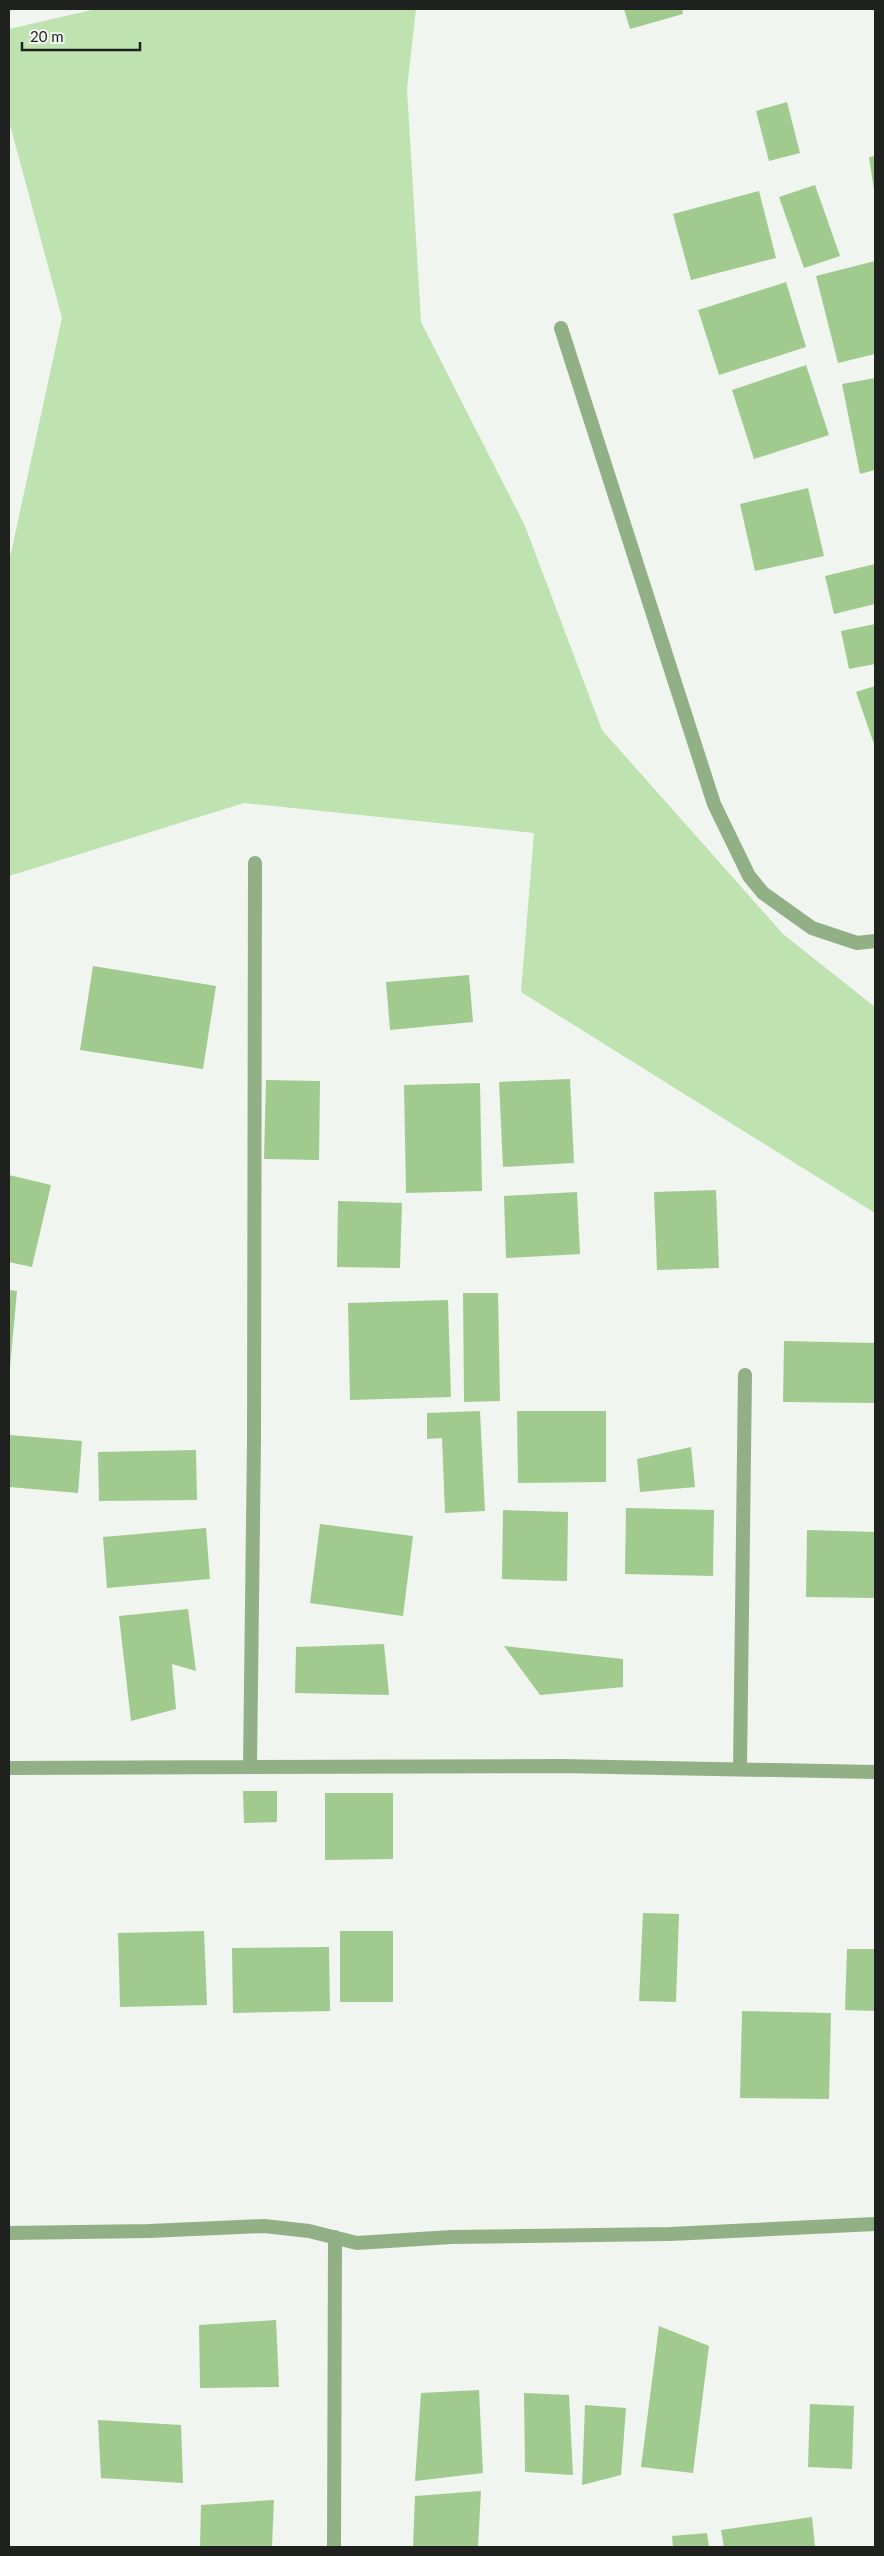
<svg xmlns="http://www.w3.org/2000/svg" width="884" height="2556" viewBox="0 0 884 2556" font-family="Lato,sans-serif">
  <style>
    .green { fill: #bfe2b1 }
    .building { fill: #a1ca8f }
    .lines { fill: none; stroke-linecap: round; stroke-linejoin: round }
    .minor { stroke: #92b086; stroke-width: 14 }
  </style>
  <rect width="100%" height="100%" fill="#f0f5ef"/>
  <path class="green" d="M96 9H416L407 89 421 322 525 526 602 730 783 934 875 1007V1213L521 992 534 833 244 803 9 876V562L62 318 9 121V29Z"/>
  <path class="building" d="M624 9H682L683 14 630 29Z
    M787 102 800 153 769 161 756 111Z
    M875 156V190H874L869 157Z
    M815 185 840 256 804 268 779 197Z
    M759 191 776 258 691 280 673 214Z
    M875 261V354L838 363 816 276Z
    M786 282 806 347 719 375 698 310Z
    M806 365 829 435 754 459 732 390Z
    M875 378V470L860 474 842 384Z
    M808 488 824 556 755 571 740 504Z
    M875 564V604L834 614 825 576Z
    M875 624V664L849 669 841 631Z
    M875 686V747L856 692Z
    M93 966 216 986 203 1069 80 1050Z
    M469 975 473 1022 390 1030 386 982Z
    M570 1079 574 1163 503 1167 499 1082Z
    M266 1080 320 1081 319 1160 264 1159Z
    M480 1083 482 1191 406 1193 404 1085Z
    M9 1175 51 1185 32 1267 9 1262Z
    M716 1190 719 1268 657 1270 654 1192Z
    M577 1192 580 1254 506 1258 504 1196Z
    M338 1201 402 1203 400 1268 337 1267Z
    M9 1290 17 1291 10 1367H9Z
    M463 1293H498L500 1401 464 1402Z
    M448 1300 451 1397 350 1400 348 1303Z
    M784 1341 875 1343V1403L783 1402Z
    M480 1411 485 1511 445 1513 442 1438 427 1439V1413Z
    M517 1411H606V1482L518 1483Z
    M10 1435 82 1441 78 1493 9 1487Z
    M691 1447 695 1487 640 1492 637 1459Z
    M196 1450 197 1500 99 1501 98 1452Z
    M626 1508 714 1510 713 1576 625 1574Z
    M503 1510 568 1512 567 1581 502 1579Z
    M320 1524 413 1536 403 1616 310 1603Z
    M206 1528 210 1579 107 1588 103 1537Z
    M807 1530 875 1532V1598L806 1597Z
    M188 1609 196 1671 172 1664 176 1709 131 1721 119 1616Z
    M384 1644 389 1695 295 1693 296 1647Z
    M504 1646 623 1659V1687L540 1695Z
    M243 1791H277V1822L244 1823Z
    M325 1793H393V1859L325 1860Z
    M643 1913 679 1914 676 2002 639 2001Z
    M204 1931 207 2005 120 2007 118 1933Z
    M340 1931H393V2002H340Z
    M329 1947 330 2011 233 2013 232 1948Z
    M847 1949H875V2011L845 2010Z
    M742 2011 831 2013 829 2099 740 2098Z
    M276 2320 279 2387 200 2388 199 2325Z
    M659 2326 709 2346 693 2473 641 2467Z
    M479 2390 483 2473 415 2481 421 2393Z
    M524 2393 569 2395 573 2475 525 2472Z
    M810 2404 854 2406 852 2469 808 2467Z
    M585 2405 626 2408 621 2475 582 2485Z
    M98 2420 181 2425 183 2483 101 2478Z
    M481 2491 478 2547H413L415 2496Z
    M274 2500 272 2547H200L201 2505Z
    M812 2517 815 2547H724L721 2530Z
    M707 2533 709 2547H673L672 2536Z"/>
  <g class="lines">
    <path class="minor" d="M561 328 714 804 749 876 763 893 812 928 857 943 875 941
      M250 1766 254 1440 255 863
      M9 1768 561 1766 875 1772
      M740 1769 745 1375
      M9 2233 149 2231 264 2226 309 2231 357 2243 451 2237 670 2234 875 2224
      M334 2547 335 2237"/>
  </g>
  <rect width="884" height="2556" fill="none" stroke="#1f211f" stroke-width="20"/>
  <path d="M22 42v8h118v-8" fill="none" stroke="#1f211f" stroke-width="2.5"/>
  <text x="30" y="42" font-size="15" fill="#1f211f" stroke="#f0f5ef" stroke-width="4" paint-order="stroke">20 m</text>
</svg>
